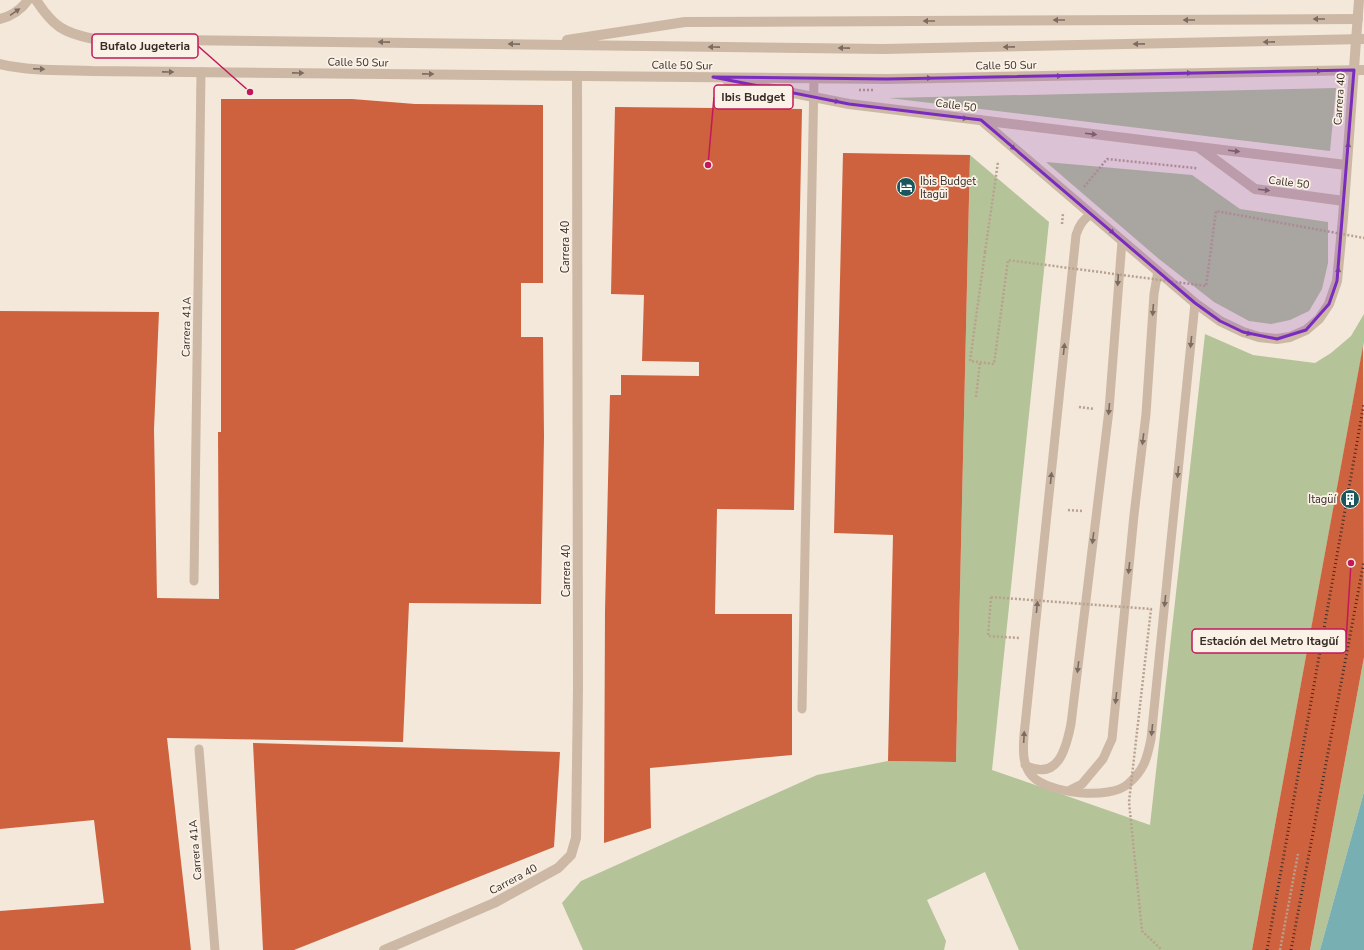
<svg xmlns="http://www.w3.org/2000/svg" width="1364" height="950" viewBox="0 0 1364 950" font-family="'Nunito Sans',sans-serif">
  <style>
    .green { fill: #b5c399 }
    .water { fill: #77afb2 }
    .building { fill: #ce623e }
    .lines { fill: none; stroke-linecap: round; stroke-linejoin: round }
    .path { stroke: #b8a18f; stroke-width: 2.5; stroke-dasharray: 2 2; stroke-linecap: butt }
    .service { stroke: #ccb8a5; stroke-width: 9 }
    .minor { stroke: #ccb8a5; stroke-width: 10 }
    .tertiary { stroke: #ccb8a5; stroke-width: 10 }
    .rail { stroke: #382c27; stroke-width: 3; stroke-dasharray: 1 3; stroke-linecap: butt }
    .path-bridge { stroke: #b8a18f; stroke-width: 2.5; stroke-dasharray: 2 2; stroke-linecap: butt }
    .tertiary-bridge { stroke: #ccb8a5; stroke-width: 10 }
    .oneway { fill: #7b6b60 }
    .marked { fill: #7b2cbf; fill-opacity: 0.2; stroke: #7b2cbf; stroke-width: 3; stroke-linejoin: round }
    .labels { text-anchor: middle; stroke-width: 3.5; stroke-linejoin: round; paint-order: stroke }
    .street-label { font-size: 11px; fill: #382c27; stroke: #fbf2e7 }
    .poi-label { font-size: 11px; fill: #382c27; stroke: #fbf2e7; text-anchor: start }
    .leader { fill: none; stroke: #c2185b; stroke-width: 1.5 }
    .callout-dot { fill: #c2185b; stroke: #fbf2e7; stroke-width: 1.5 }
    .callout { fill: #fbf2e7; stroke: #c2185b; stroke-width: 1.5 }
    .callout-label { font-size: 12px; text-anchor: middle; font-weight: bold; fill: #382c27 }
  </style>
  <rect width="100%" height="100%" fill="#f3e8da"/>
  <path class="green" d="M1336 88 1330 151 889 98Z
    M970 155 1049 222 992 770 1150 825 1205 334 1253 355 1315 363 1331 353 1351 336 1364 314V342L1252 950H1019L985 872 927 900 946 941 944 950H583L562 903 581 881 817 775 888 761 956 762Z
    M1046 162 1192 175 1240 209 1328 222V263L1322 289 1309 311 1290 320 1271 324 1249 321 1214 302 1159 259Z
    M1364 657V792L1320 950H1310Z"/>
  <path class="water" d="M1364 792V950H1320Z"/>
  <path class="building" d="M221 99H352L415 104 543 105V283H521V337H543L544 437 541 604 409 603 403 742 167 738 191 950H0V911L104 903 94 820 0 829V311L159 312 154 429 157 598 219 599 218 432H221Z
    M615 107 802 109 794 510 717 509 715 614H792V755L650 768 651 828 604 843 605 612 610 395H621V375L699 376V362L642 361 644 295 611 294Z
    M843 153 970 155 956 762 888 761 893 535 834 533Z
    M1363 346 1364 657 1310 950H1252Z
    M253 743 560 752 554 847 294 950H263Z"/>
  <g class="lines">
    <path class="path" d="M1084 187 1107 159 1195 168 1197 169
      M1062 224 1063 213
      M985 252 998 162
      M976 397 980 362
      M1079 407 1094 409
      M1068 510 1082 511
      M991 597 988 636 1019 638
      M1280 950 1298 854"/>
    <path class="service" d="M1091 214C1083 220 1079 225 1076 235L1024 735C1023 749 1022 765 1032 776 1049 794 1110 800 1128 784 1144 770 1147 759 1151 739L1195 303
      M194 581 201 72
      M802 709 814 78
      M199 749 215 950
      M1025 765C1058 782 1066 749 1071 724L1109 410 1122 241
      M1068 791 1082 784 1103 759 1112 739 1134 515 1146 414 1154 294 1158 271"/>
    <path class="minor" d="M727 80 849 104 1346 165
      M981 120 1195 303 1220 321 1243 332 1259 337 1277 339 1290 337 1306 330 1319 319 1329 304 1337 281 1343 218 1359 0
      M1198 147 1255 189 1344 201
      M384 950 494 903 558 868 571 855 576 838 578 688 577 76"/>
    <path class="tertiary" d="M36 0C53 26 63 33 94 39L883 49
      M0 19C12 16 21 10 28 0
      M567 40 685 22 1358 19
      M0 64C30 71 61 70 92 71L887 79"/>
    <path class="rail" d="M1267 950 1364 403
      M1291 950 1364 561"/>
    <path class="path-bridge" d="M859 90H875
      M985 252 970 361 994 364 1008 260 1206 286 1216 211 1364 238
      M991 597 1151 609 1129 802 1142 931 1162 950"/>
    <path class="tertiary-bridge" d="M883 49 1364 39
      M887 79 1364 70"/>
  </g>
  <defs><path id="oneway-solid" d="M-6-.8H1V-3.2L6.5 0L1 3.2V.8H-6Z"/></defs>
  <g class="oneway">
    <use href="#oneway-solid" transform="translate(15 12) rotate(-34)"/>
    <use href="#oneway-solid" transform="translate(1319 19) rotate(180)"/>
    <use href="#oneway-solid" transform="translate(1059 20) rotate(180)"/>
    <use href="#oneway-solid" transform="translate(1189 20) rotate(180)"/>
    <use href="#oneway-solid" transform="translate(929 21) rotate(180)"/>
    <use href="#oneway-solid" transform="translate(384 42) rotate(-179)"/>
    <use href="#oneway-solid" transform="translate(1269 42) rotate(179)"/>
    <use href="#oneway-solid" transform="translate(514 44) rotate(-179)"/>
    <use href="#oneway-solid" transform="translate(1139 44) rotate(179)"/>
    <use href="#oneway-solid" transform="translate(714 47) rotate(-179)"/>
    <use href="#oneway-solid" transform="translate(1009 47) rotate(179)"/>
    <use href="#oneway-solid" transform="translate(844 48) rotate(-179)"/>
    <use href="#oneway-solid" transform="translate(39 69) rotate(3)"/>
    <use href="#oneway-solid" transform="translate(1316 71) rotate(-1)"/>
    <use href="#oneway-solid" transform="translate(168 72) rotate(1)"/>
    <use href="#oneway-solid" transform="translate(298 73) rotate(1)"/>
    <use href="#oneway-solid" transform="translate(1186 73) rotate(-1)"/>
    <use href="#oneway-solid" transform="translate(428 74) rotate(1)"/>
    <use href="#oneway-solid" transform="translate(1056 76) rotate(-1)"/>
    <use href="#oneway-solid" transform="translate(926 78) rotate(-1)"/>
    <use href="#oneway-solid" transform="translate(834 101) rotate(11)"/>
    <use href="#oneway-solid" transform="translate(962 118) rotate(7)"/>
    <use href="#oneway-solid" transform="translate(1091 134) rotate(7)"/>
    <use href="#oneway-solid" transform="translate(1011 146) rotate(40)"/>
    <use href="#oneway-solid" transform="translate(1348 148) rotate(-86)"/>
    <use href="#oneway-solid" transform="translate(1234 151) rotate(7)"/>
    <use href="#oneway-solid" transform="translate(1264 190) rotate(7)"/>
    <use href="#oneway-solid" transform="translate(1110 230) rotate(41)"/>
    <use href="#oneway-solid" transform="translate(1338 273) rotate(-85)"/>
    <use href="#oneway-solid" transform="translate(1118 280) rotate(94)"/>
    <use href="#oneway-solid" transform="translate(1153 310) rotate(94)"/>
    <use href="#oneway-solid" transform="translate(1246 333) rotate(18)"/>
    <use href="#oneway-solid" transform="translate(1191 342) rotate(96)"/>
    <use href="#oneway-solid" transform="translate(1064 349) rotate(-84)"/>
    <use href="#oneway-solid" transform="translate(1109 409) rotate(95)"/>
    <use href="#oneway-solid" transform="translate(1143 439) rotate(97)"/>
    <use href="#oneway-solid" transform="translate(1178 472) rotate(96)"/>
    <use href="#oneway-solid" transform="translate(1051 478) rotate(-84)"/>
    <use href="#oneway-solid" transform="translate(1093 538) rotate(97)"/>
    <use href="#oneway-solid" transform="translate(1129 568) rotate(96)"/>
    <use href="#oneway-solid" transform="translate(1165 601) rotate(96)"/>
    <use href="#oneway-solid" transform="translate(1037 607) rotate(-84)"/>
    <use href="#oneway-solid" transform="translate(1078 667) rotate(97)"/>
    <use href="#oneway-solid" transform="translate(1116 698) rotate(96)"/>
    <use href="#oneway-solid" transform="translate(1152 730) rotate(96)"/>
    <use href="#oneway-solid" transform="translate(1024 737) rotate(-87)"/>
  </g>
  <path class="marked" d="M1354 70 1337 281 1329 304 1306 330 1277 339 1243 332 1220 321 1195 303 981 120 849 104 713 77 887 79Z"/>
  <defs>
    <symbol id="hotel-disc" viewBox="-11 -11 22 22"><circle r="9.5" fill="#1a575c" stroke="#fbf2e7"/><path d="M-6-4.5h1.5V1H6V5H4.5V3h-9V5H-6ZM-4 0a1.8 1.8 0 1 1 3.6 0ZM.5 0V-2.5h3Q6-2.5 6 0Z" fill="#fff"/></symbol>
    <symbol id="building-disc" viewBox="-11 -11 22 22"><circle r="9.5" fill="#1a575c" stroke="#fbf2e7"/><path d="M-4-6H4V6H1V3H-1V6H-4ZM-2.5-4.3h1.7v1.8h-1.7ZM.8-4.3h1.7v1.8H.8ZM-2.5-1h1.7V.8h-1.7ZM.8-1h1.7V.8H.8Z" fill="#fff"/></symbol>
  </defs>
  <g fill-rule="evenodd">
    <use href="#hotel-disc" x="895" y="176" width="22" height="22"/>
    <use href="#building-disc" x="1339" y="488" width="22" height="22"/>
  </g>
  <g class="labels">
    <g class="street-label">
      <text transform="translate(358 62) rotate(1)" y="4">Calle 50 Sur</text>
      <text transform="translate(682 65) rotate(1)" y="4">Calle 50 Sur</text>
      <text transform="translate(1006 65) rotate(-1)" y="4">Calle 50 Sur</text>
      <text transform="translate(1339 99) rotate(-86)" y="4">Carrera 40</text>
      <text transform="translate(956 105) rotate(7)" y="4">Calle 50</text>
      <text transform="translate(1289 182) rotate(7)" y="4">Calle 50</text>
      <text transform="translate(565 247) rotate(-90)" y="4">Carrera 40</text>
      <text transform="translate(186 327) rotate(-89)" y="4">Carrera 41A</text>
      <text transform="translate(566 571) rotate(-90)" y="4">Carrera 40</text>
      <text transform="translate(195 850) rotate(-95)" y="4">Carrera 41A</text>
      <text transform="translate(513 879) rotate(-28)" y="4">Carrera 40</text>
    </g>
    <g class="poi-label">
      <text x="920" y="185">Ibis Budget<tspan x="920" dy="13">Itagüi</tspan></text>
      <text x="1336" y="503" text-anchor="end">Itagüí</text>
    </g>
  </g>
  <path class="leader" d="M250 92L198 46M708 165L714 97M1351 563L1346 641"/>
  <g class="callout-dot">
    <circle cx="250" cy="92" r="4"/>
    <circle cx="708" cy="165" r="4"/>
    <circle cx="1351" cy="563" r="4"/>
  </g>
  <g class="callout">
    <rect x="92" y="34" width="106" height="24" rx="4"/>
    <rect x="714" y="85" width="79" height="24" rx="4"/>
    <rect x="1192" y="629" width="154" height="24" rx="4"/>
  </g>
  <g class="callout-label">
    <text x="145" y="50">Bufalo Jugeteria</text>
    <text x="753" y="101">Ibis Budget</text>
    <text x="1269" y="645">Estación del Metro Itagüí</text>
  </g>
</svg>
